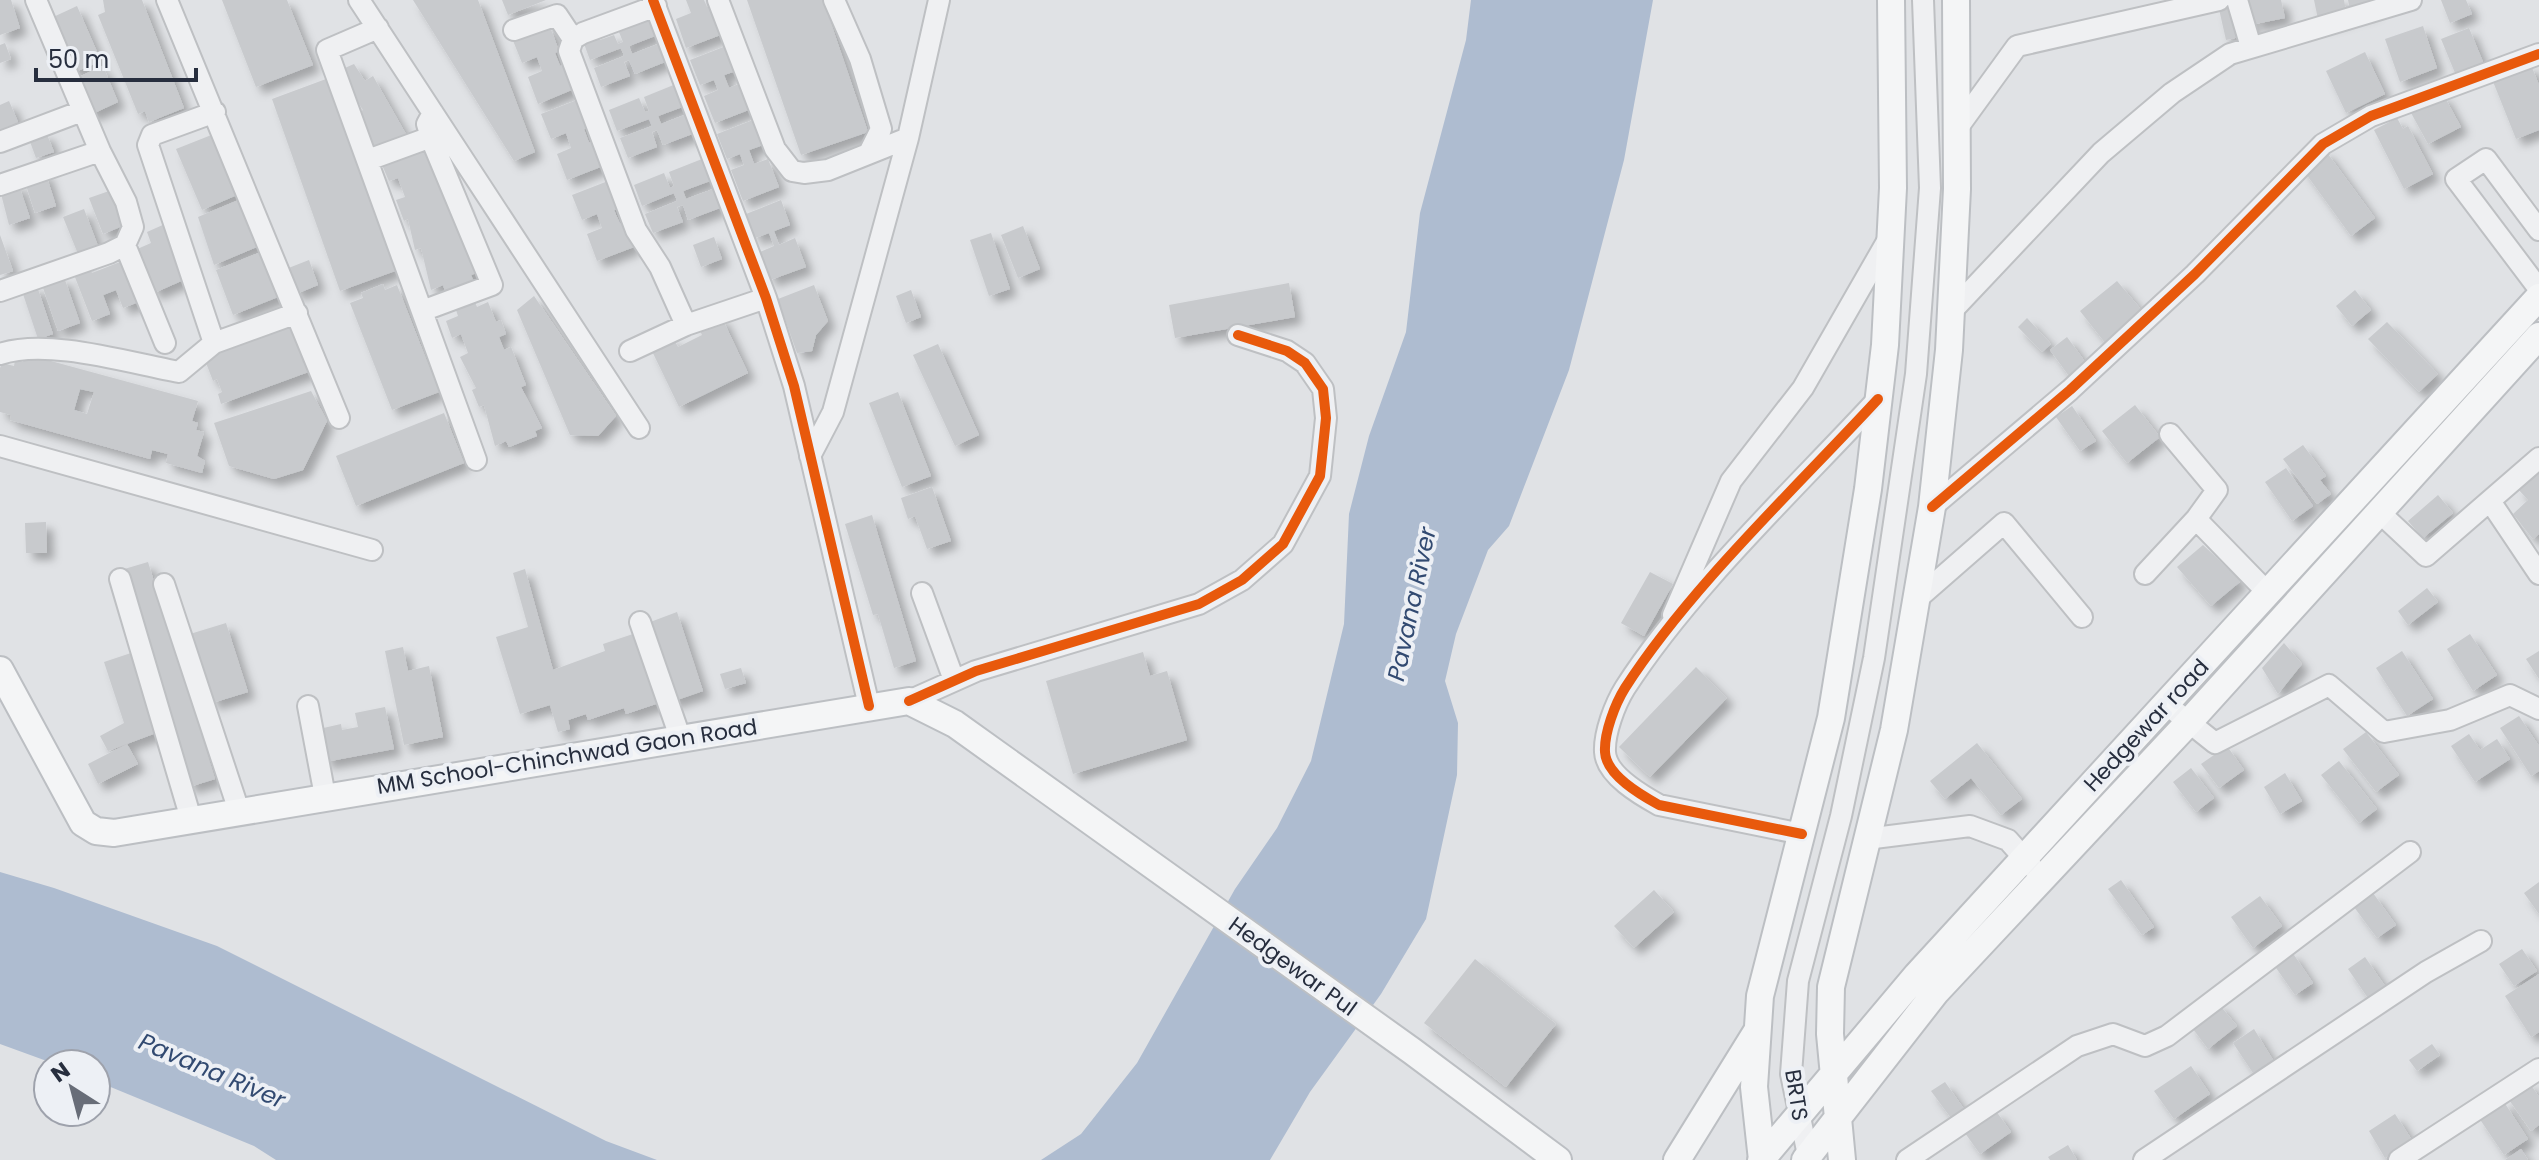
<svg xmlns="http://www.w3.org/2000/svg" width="2539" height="1160" viewBox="0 0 2539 1160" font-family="Poppins,sans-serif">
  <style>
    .water { fill: #aebcd0 }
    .building { fill: #c8cacd; fill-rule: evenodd; filter: url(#shadow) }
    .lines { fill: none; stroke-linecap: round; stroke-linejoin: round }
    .minor-casing { stroke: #bec0c3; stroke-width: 24 }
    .major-casing { stroke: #bcbfc3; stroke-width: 30 }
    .minor { stroke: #eff0f2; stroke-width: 20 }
    .major { stroke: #f4f5f6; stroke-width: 26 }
    .cycleway-casing { stroke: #edf0f5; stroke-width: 15 }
    .cycleway { stroke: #e8590c; stroke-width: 10 }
    .labels { text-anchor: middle; stroke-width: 8; stroke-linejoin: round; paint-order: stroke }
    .street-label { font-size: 22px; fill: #272e3e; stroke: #edf0f5 }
    .water-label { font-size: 24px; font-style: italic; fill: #324a71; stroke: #edf0f5 }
  </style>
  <defs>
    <filter id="shadow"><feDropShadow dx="7" dy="7" stdDeviation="4" flood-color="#0004"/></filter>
  </defs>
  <rect width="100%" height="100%" fill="#e0e2e5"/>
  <path class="water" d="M1471 0H1653L1624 160 1569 370 1509 526 1488 550 1456 634 1445 681 1458 723 1457 775 1426 919 1381 994 1310 1092 1270 1160H1041L1081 1134 1137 1063 1235 889 1277 828 1311 761 1344 624 1349 514 1369 436 1406 332 1420 213 1466 40Z
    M0 872 54 888 217 946 606 1141 657 1160H276L254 1146 96 1081V1064H55L0 1044Z"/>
  <path class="building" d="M0 0H11L20 28 0 35Z
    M142 0 184 108 149 122 145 111 138 114 98 15 105 12 103 0Z
    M222 0H287L313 65 256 87Z
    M413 0H478L535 152 514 161Z
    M502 0H546L508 15Z
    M686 0H704L707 7 713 5 723 34 686 48 676 19 691 13Z
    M747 0H823L868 132 801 155Z
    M2249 0H2281L2285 18 2255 24Z
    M2314 0H2344L2347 17 2319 24Z
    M2348 0H2370L2372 10 2351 15Z
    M2441 0H2466L2472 14 2450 23Z
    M2246 3 2253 34 2226 40 2219 9Z
    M77 6 101 61 73 73 49 19Z
    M647 15 655 36 629 46 632 54 658 44 665 62 635 74 629 60 624 62 630 76 601 87 594 68 624 56 621 48 590 60 583 41 598 35 600 40 614 35 618 44 623 42 619 32 637 25 635 20Z
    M549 24 559 51 555 53 560 66 565 65 574 89 538 104 528 77 542 71 537 57 522 63 512 38Z
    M2423 26 2437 68 2400 82 2385 39Z
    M2469 28 2483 62 2455 73 2441 39Z
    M5 43 11 59 0 63V45Z
    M726 46 736 71 724 75 729 88 741 83 751 109 715 123 704 96 718 90 714 80 700 85 690 60Z
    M2365 52 2385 94 2346 113 2326 71Z
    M354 64 365 81 373 76 407 136 374 150 361 122 360 112 363 110 338 71Z
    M2531 65 2539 85V130L2516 139 2492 79Z
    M103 66 118 102 90 115 74 79Z
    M326 79 395 271 340 291 272 99Z
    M676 84 685 106 658 116 661 124 687 114 695 133 663 145 657 130 652 132 657 147 628 158 620 138 652 126 649 119 617 131 609 110 639 98 645 112 649 111 644 97Z
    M2443 94 2461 127 2428 144 2410 111Z
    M577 100 588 128 584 129 589 143 593 141 603 166 567 180 557 154 571 148 566 133 551 139 541 114Z
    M9 101 18 122 0 130V105Z
    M2397 118 2403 129 2408 126 2433 174 2404 189 2374 130Z
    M753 120 763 145 749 150 754 164 768 159 779 187 743 201 731 170 744 165 740 154 727 159 717 134Z
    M46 132 54 152 36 158 29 139Z
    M219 132 244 192 202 210 176 149Z
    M425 146 443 177 436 180 441 193 448 191 462 229 458 230 467 254 472 252 479 272 471 275 473 280 445 291 443 285 431 290 421 248 415 250 408 219 404 221 396 200 405 197 398 178 389 181 382 165Z
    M2325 150 2375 218 2351 236 2301 167Z
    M702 159 710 181 683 191 686 199 713 189 720 208 688 220 683 205 677 207 683 222 653 233 645 214 677 201 674 193 642 206 634 185 664 173 670 188 674 186 669 172Z
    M45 171 56 206 35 213 24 179Z
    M608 181 619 209 614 210 620 224 624 222 634 247 597 261 587 234 602 228 597 214 582 220 572 195Z
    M18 183 30 218 9 225 0 190Z
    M112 190 125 225 103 234 89 198Z
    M241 199 264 244 214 265 198 217Z
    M781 200 790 225 774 231 779 245 795 238 806 267 770 280 760 252 774 246 769 233 755 238 746 214Z
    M84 209 98 246 78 254 63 217Z
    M165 224 188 278 154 293 135 250 151 243 147 232Z
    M1023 226 1040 269 1018 278 1001 235Z
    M991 233 1010 289 989 296 970 240Z
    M0 235 13 271 0 275Z
    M714 237 722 259 701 267 693 245Z
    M266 250 283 295 233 315 216 270Z
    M125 260 141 301 123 308 116 290 103 295 110 314 92 321 73 272 89 266 92 273Z
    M309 260 318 285 296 294 286 269Z
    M64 277 80 323 58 331 42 285Z
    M2117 281 2144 313 2106 344 2080 311Z
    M1289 283 1295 317 1175 338 1169 305Z
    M383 284 385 290 397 285 439 392 392 410 350 303 363 298 361 293Z
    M814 285 828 321 816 335 812 351 797 353 778 299Z
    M37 286 53 334 38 339 22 291Z
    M911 290 921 317 906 323 896 296Z
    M2355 290 2371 310 2352 326 2336 306Z
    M534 296 616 416 598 436 570 435 517 310Z
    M475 302 477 307 488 302 496 322 501 320 506 334 499 337 504 350 511 347 526 385 521 387 542 428 535 431 537 436 509 447 506 441 495 446 484 405 479 407 472 390 476 388 460 357 468 353 461 334 452 338 446 321 458 316 456 310Z
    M721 316 748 373 679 407 651 349 673 338 678 347 702 335 698 326Z
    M2027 318 2051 344 2042 352 2018 327Z
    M292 322 303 363 307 362 311 371 221 404 218 394 222 392 217 379 213 381 203 355Z
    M2387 322 2438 374 2419 392 2368 339Z
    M2067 337 2086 363 2069 376 2050 350Z
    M938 344 979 435 955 446 913 355Z
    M25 354 198 401 192 421 198 423 196 430 204 432 197 456 205 461 202 473 166 463 168 454 152 450 150 459 10 420 11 415 0 412V368L2 363 14 366 15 360 23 362ZM80 389 94 392 87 414 74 410Z
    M311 391 327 421 303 470 274 479 229 466 214 423Z
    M898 392 931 476 902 487 869 403Z
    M2135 405 2160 437 2127 463 2102 431Z
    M2072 406 2096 441 2080 451 2056 417Z
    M444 413 464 463 356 506 336 456Z
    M2303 445 2326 476 2320 480 2331 494 2317 504 2283 459Z
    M2286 468 2313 506 2292 521 2265 482Z
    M2539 469V534L2533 539 2513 514 2528 500 2518 489Z
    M932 487 951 541 927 549 915 516 908 519 901 498Z
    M2438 495 2453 513 2423 538 2408 521Z
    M872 515 916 661 894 668 878 614 873 615 845 524Z
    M46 522 47 553H26L25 523Z
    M2203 545 2241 581 2211 606 2177 567Z
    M148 562 215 779 189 787 121 570Z
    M525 569 553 670 605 651 603 644 639 632 662 702 626 714 624 708 588 720 586 714 568 720 570 729 558 732 550 705 520 714 496 637 528 627 513 573Z
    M1650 572 1673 584 1644 636 1621 623Z
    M2427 588 2438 602 2408 625 2398 611Z
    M677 612 703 691 671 702 645 624Z
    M226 623 248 692 212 703 190 634Z
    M2470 634 2497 675 2473 691 2447 649Z
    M2284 643 2302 664 2278 694 2262 668Z
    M403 647 408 671 429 666 443 737 404 745 385 651Z
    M137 651 164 730 108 751 100 736 124 723 104 662Z
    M2402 651 2433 699 2407 716 2376 668Z
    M2539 651V679L2526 659Z
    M1143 652 1150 676 1167 671 1187 740 1073 774 1046 681Z
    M1696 667 1727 698 1650 777 1619 747Z
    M741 668 746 683 725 689 720 674Z
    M385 707 394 749 325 762 319 729 341 724 342 730 358 727 355 713Z
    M2519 716 2539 746V771L2531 776 2500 728Z
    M2366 732 2399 775 2376 792 2343 749Z
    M2469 734 2480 750 2497 739 2510 759 2475 782 2451 746Z
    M1977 743 2022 799 2001 815 1971 778 1945 799 1930 781Z
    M127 744 138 764 98 784 88 764Z
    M2227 746 2244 770 2219 788 2201 764Z
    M2339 761 2377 809 2359 823 2321 775Z
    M2191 768 2214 798 2196 812 2173 782Z
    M2285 773 2302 801 2280 814 2264 787Z
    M2121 880 2154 927 2142 935 2108 889Z
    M2539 882V914L2524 893Z
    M1654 890 1674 912 1634 948 1614 926Z
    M2373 893 2396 925 2377 938 2354 907Z
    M2260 896 2282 926 2253 948 2231 917Z
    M2522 949 2537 971 2514 986 2499 964Z
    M2292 952 2313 983 2295 995 2274 965Z
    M2365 957 2387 989 2370 1001 2348 969Z
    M1475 959 1556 1024 1506 1087 1424 1023Z
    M2539 974V1032L2531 1037 2505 996Z
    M2218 1003 2237 1026 2208 1049 2190 1025Z
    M2254 1029 2273 1060 2253 1073 2233 1043Z
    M2432 1044 2440 1055 2417 1071 2409 1060Z
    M2191 1066 2210 1094 2174 1119 2154 1091Z
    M1945 1082 1964 1109 1951 1118 1931 1091Z
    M2529 1082 2539 1097V1125L2531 1131 2507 1097Z
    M2504 1102 2528 1139 2504 1155 2479 1118Z
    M1996 1111 2011 1132 1980 1154 1965 1133Z
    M2395 1114 2412 1140 2385 1158 2369 1131Z
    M2068 1145 2077 1160H2050L2048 1157Z
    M2521 1149 2528 1160H2505Z"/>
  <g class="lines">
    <defs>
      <path id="minor" d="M167 0 339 418
        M359 0 639 428
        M653 0 766 298 794 386 869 706
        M718 0 775 149 792 171 804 173 828 170 908 138
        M834 0 860 59 881 129 869 153
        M2237 0 2251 47
        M656 6 583 33 573 39 569 51 636 230 660 267 686 325
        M378 28 327 50 476 460
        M514 30 557 15 573 39
        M1956 130 2017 46 2219 0
        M0 142 82 111
        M368 160 431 137
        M0 185 100 151
        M2539 230 2486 159 2456 179 2539 289
        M125 245 165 343
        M0 291 109 253 125 245 133 227 126 202 100 151 36 0
        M422 311 492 285 432 141 427 124 433 113
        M1950 313 2101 153 2172 93 2230 54 2411 0
        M214 343 297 313
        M630 351 686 325 766 298
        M0 354C48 338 129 363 179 372L214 343 148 145 152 135 215 112
        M0 446 372 550
        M810 456 833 412 908 138 939 0
        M2490 501 2539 574
        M1932 507 2070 390 2195 274 2323 144 2371 116 2539 54
        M2379 512 2426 556 2539 458
        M2196 519 2268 593
        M2145 574 2196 519 2217 490 2170 434
        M120 579 191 819
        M164 584 239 811
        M922 593 954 680
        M1917 599 2004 523 2082 617
        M1673 615 1731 481 1803 388 1889 238
        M640 622 680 737
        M909 701 976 671 1199 604 1242 580 1283 544 1320 476 1326 418 1323 389 1305 363 1287 351 1238 335
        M2166 704 2215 743 2329 685 2384 732 2450 720 2510 695 2539 709
        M308 706 325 796
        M1802 834 1659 805C1641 795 1606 775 1605 752 1604 733 1615 704 1625 688 1690 587 1796 488 1878 399
        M1866 839 1970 826 2008 840 2032 867
        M1809 1160 1791 1074 1798 981 1841 816 1874 658 1916 374 1930 188 1923 0
        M1907 1160 2077 1046 2113 1034 2145 1046 2167 1036 2410 852
        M2144 1160 2426 972 2481 941
        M2399 1160 2539 1069"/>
      <path id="major" d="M0 670 83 823 96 831 114 833 909 701 955 724 1412 1051 1558 1160
        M1677 1160 1757 1031
        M1761 1160 1917 975 2539 297
        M1762 1160 1754 1087 1760 996 1831 718 1868 489 1885 345 1893 188 1891 0
        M1805 1160 1936 992 2188 723 2539 336
        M1842 1160 1830 1034 1831 987 1894 730 1932 507 1949 350 1957 189 1956 0"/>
    </defs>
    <use href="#minor" class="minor-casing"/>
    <use href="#major" class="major-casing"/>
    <use href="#minor" class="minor"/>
    <use href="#major" class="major"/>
    <defs>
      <path id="cycleway" d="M653 0 766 298 794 386 869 706
        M1932 507 2070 390 2195 274 2323 144 2371 116 2539 54
        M909 701 976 671 1199 604 1242 580 1283 544 1320 476 1326 418 1323 389 1305 363 1287 351 1238 335
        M1802 834 1659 805C1641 795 1606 775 1605 752 1604 733 1615 704 1625 688 1690 587 1796 488 1878 399"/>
    </defs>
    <use href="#cycleway" class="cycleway-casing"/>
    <use href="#cycleway" class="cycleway"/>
  </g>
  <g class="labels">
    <g class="street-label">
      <text transform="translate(2146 725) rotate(-47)" y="8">Hedgewar road</text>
      <text transform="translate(567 756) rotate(-9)" y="8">MM School-Chinchwad Gaon Road</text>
      <text transform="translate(1293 966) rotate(36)" y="8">Hedgewar Pul</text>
      <text transform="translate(1797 1095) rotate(81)" y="8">BRTS</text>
    </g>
    <g class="water-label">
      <text transform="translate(1412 604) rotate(-78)" y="8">Pavana River</text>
      <text transform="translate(212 1071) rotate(23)" y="8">Pavana River</text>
    </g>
  </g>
  <g transform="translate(72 1088) rotate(324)"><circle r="38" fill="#edf0f5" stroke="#9ea2ac" stroke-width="2"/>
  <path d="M0-6L14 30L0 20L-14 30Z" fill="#686d78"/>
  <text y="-12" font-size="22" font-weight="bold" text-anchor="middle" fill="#272e3e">N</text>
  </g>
  <path d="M36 68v12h160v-12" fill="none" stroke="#272e3e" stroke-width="4"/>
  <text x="48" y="68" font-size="24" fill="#272e3e" stroke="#edf0f5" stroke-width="6" paint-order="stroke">50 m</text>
</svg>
